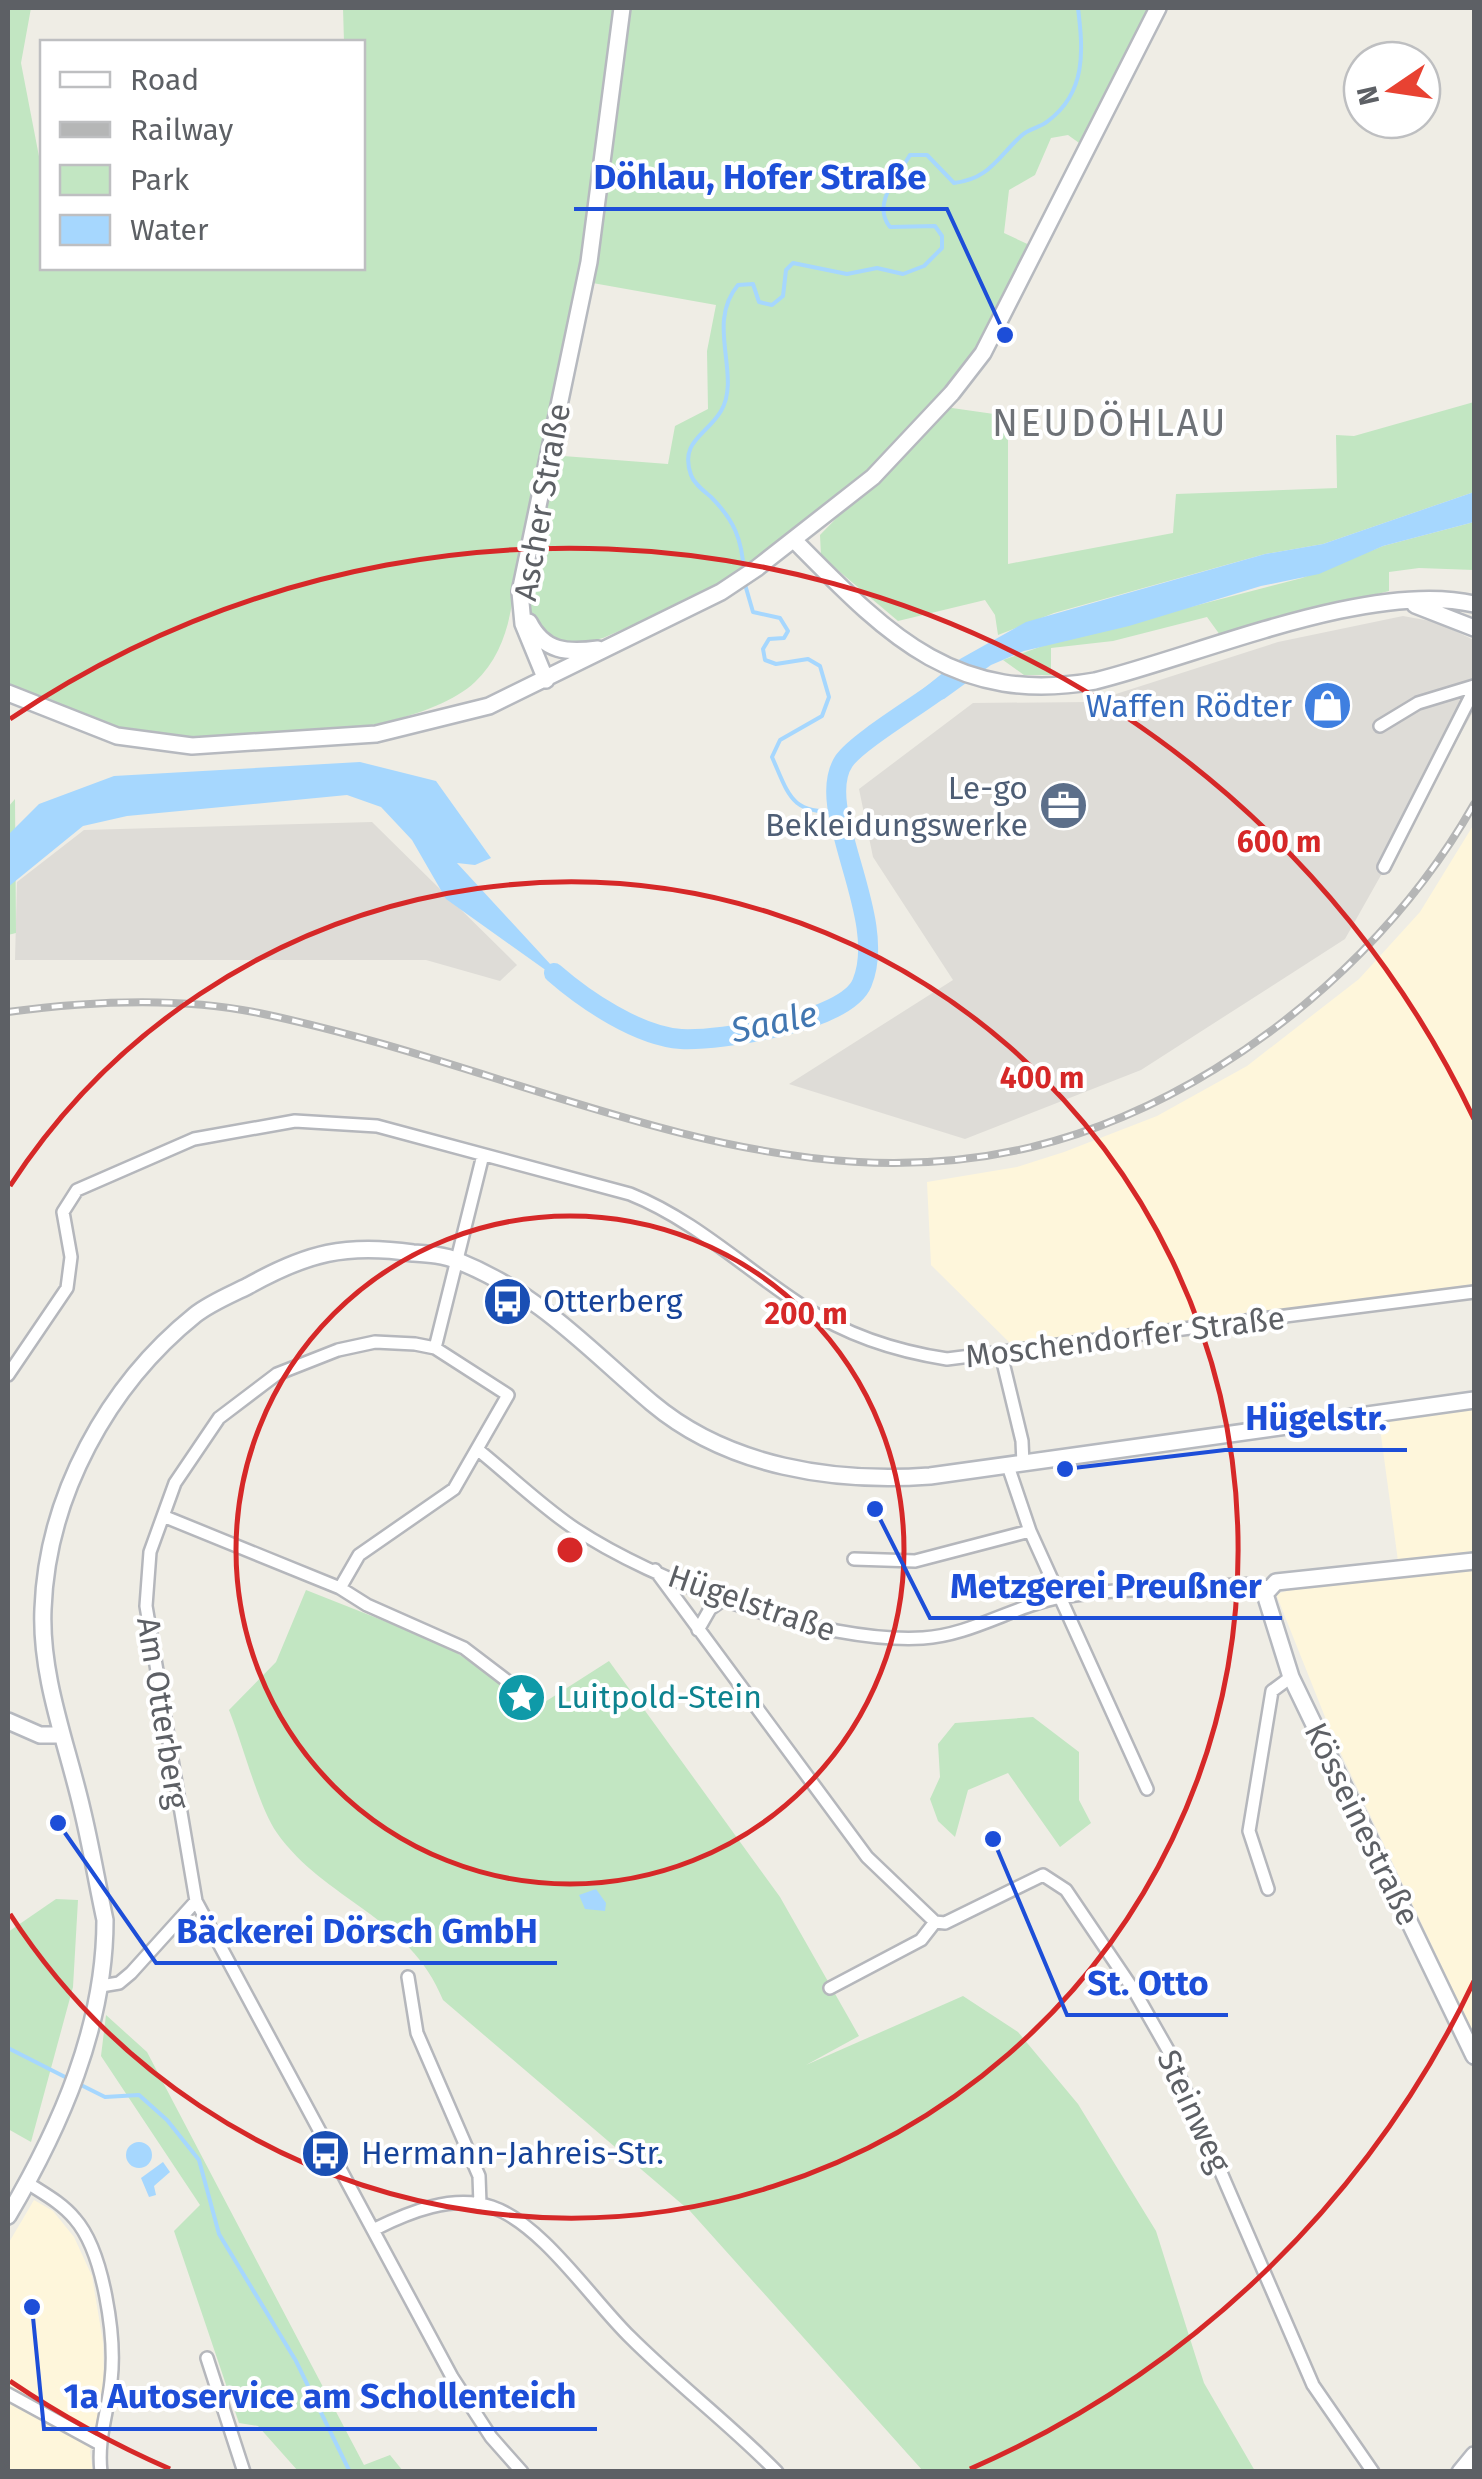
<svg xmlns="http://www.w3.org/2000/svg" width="1482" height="2479" viewBox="0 0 1482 2479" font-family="'Fira Sans',sans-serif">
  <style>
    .commercial { fill: #fef6db }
    .industrial { fill: #dedcd7 }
    .green { fill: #c2e6c2; fill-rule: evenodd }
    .water { fill: #a6d7fe }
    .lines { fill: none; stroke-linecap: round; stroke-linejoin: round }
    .stream { stroke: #a6d7fe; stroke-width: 4 }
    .river { stroke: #a6d7fe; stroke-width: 20 }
    .street-casing { stroke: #b5b7bc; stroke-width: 16 }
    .secondary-casing { stroke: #b6b9bf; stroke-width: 20 }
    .street { stroke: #fff; stroke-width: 11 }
    .secondary { stroke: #fff; stroke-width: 15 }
    .rail-casing { stroke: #b5b6b6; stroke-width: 8 }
    .rail { stroke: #fff; stroke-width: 4; stroke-dasharray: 11; stroke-linecap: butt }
    .ring { fill: none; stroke: #d62828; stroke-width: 5 }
    .labels { text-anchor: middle; stroke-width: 8; stroke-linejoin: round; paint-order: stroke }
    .street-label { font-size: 32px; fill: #5d6065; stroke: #fff }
    .shop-label { font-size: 32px; fill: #366cbe; stroke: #fff; text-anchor: end }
    .service-label { font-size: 32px; fill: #4e5e75; stroke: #fff; text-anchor: end }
    .transit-label { font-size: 32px; fill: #164399; stroke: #fff; text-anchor: start }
    .culture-label { font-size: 32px; fill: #0d838f; stroke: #fff; text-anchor: start }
    .water-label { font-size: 35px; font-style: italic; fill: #4277b1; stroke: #fff }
    .quarter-label { font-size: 38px; letter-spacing: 2.5px; fill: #6e7277; stroke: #fff }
    .centre { fill: #d62828; stroke: #fff; stroke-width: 5 }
    .ring-label { font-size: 30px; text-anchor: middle; font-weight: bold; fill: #d62828; stroke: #fff; stroke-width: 8; stroke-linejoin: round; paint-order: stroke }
    .leader { fill: none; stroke: #1d4ed8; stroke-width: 4 }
    .callout-dot { fill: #1d4ed8; stroke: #fff; stroke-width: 4 }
    .callout-label { font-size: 35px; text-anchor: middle; font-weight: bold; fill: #1d4ed8; stroke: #fff; stroke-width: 8; stroke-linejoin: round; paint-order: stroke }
  </style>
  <rect width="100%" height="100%" fill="#efede5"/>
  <path class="commercial" d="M1474 824V1284L1017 1350 931 1265 927 1182 1017 1167 1064 1152 1157 1116 1247 1066 1359 979 1420 912Z
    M1474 1391V2034L1333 1737 1276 1594 1398 1561 1377 1406Z
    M34 2200 53 2211 74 2237 92 2276 103 2342 104 2384 90 2452 93 2471 8 2472V2244Z"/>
  <path class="industrial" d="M1403 616 1436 622 1474 640V710L1345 939 1141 1070 965 1139 789 1084 953 980 873 857 859 789 973 703 1091 702 1278 642Z
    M372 822 517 965 500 981 426 960H15L17 882 84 830Z"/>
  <path class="green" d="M8 8H31L21 63 42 172V268H362V42H344L343 8H1155L1082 145 1068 135 1051 138 1035 175 1009 190 1004 233 1036 248 945 407 1008 416V564L1173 533 1176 494 1337 488 1336 435 1354 436 1474 402V492L1323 544 1265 554 1054 613 998 635 995 615 985 600 898 621 821 556 820 535 890 463 725 585 603 638 563 648 537 627 515 571C513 611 506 653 475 682 412 741 203 748 121 729 83 721 42 702 8 685ZM587 282 716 305 707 351 708 409 675 426 668 464 550 455Z
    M1474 522V570L1419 568 1389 572V591L1220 635 1207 617 1113 641 1051 648V675H1024L1003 660 1048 644 1302 578 1383 546Z
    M15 799 16 933 8 935V807Z
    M306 1590 445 1645 537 1707 609 1661 780 1897 859 2036 806 2065 963 1996 1018 2032 1078 2104 1156 2231 1204 2383 1255 2471H923L690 2211 443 2000C410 1917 324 1900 277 1833 259 1808 242 1742 229 1710L276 1662Z
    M1033 1717 1079 1752V1800L1091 1823 1060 1847 1008 1773 968 1790 955 1837 938 1821 930 1799 940 1777 938 1744 955 1723Z
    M56 1899 78 1900 73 1987 31 2142 8 2129V1932Z
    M106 2015 147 2052 364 2465 390 2455 403 2471H298L258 2426 239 2423 174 2231 200 2205 101 2056Z"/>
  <path class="water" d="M1474 492V522L1383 546 1319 574 1261 586 1129 626 1024 651 991 665 944 699 897 710 960 659 1026 622 1265 554 1323 544Z
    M360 762 436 781 491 858 475 865 457 863 575 991 446 899 412 840 381 807 347 795 127 816 83 826 8 887V835L39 804 114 776Z
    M596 1889 606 1903 605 1911 585 1909 579 1895Z
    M126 2155a13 13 0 1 1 26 0a13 13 0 1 1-26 0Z
    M163 2162 170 2172 154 2186 156 2195 149 2197 141 2178Z"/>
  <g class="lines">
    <path class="stream" d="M744 572C742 539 734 520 711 497 704 491 694 484 691 475 679 441 707 435 721 411 742 375 705 324 738 285L753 284 759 302 772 305 783 296 786 270 793 263 847 274 877 268 903 274 924 266 942 248V236L935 226 890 227C871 204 898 176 910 155H927L954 183C989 179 997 158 1021 136 1029 128 1040 128 1048 121 1087 92 1083 49 1078 8
      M744 581 753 612 780 618 788 631 784 638 769 639 763 649 765 660 776 664 808 659 820 666 829 697 822 716 780 740 772 757C790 798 791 813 839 812
      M8 2048 71 2080
      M79 2084 105 2097 139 2095 167 2120 199 2160 219 2234 296 2361 350 2472"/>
    <path class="river" d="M554 973C585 1000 638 1036 681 1039 720 1041 846 1022 862 983 890 917 812 808 844 761 857 742 919 705 941 688"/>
    <defs>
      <path id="street" d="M1380 726 1418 703 1474 686
        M1384 867 1474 690
        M435 1348 483 1155
        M1001 1354 1022 1441 1023 1464
        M8 1375 67 1288 71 1257 63 1212 77 1190 194 1139 295 1121 377 1126 630 1194C695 1220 745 1269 804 1307 848 1336 895 1351 947 1359L1474 1292
        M477 1449C508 1474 538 1503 571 1526 654 1583 823 1644 923 1638 972 1635 1015 1605 1062 1597 1124 1587 1190 1589 1252 1584L1268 1587
        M1008 1466 1030 1531 1147 1789
        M163 1516 340 1588 367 1605 464 1648 536 1703
        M854 1559 915 1561 1030 1531
        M655 1570 867 1857 935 1922 945 1923 1043 1875 1066 1890 1135 1992 1168 2050 1313 2385 1373 2472
        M340 1588 359 1555 454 1489 508 1395 435 1348 415 1344 375 1342 338 1350 277 1374 219 1418 175 1483 150 1552 146 1606 196 1901 452 2377 491 2437 522 2472
        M698 1630 710 1609 724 1599
        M1268 1889 1249 1831 1272 1691 1291 1677
        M408 1977 417 2033 479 2176 480 2204
        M101 1986 119 1983 131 1973 196 1901
        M830 1988 921 1940 935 1922
        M26 2182C43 2193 62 2203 75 2219 104 2252 116 2338 111 2381 108 2412 97 2439 101 2472
        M375 2229C409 2212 453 2194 492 2207 542 2224 592 2300 630 2337 677 2384 730 2424 777 2472
        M207 2358 244 2472
        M8 2394 98 2443"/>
      <path id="secondary" d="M794 540C886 633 953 706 1095 681 1200 655 1371 580 1474 604
        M1415 605 1474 628
        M529 622C544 652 567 653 598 649
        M546 680 523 624 520 592 589 262 622 8
        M8 693 117 736 192 746 376 734 489 706 721 592 757 568 873 477 952 393 983 353 1158 8
        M1474 1561 1276 1582 1265 1594 1291 1677 1474 2056
        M8 1721 40 1735H61
        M8 2216C61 2126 105 2026 105 1920 97 1883 91 1846 82 1809 67 1744 40 1677 43 1609 47 1496 108 1385 195 1315 210 1303 230 1295 248 1286 307 1253 346 1243 413 1253 428 1254 444 1255 458 1261 540 1294 587 1348 652 1403 728 1467 834 1483 930 1476L1474 1400
        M1460 2472 1474 2455"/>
    </defs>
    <use href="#street" class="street-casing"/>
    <use href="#secondary" class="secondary-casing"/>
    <use href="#street" class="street"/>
    <use href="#secondary" class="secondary"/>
    <defs>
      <path id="rail" d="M8 1012C89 1001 177 996 259 1013 596 1083 876 1278 1215 1069 1320 1004 1413 912 1474 804"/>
    </defs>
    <use href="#rail" class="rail-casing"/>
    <use href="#rail" class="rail"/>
  </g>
  <g class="ring">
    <circle cx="570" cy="1550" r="334"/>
    <path d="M10 1186A668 668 0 1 1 10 1914"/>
    <path d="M1474 1981A1002 1002 0 0 1 970 2469M170 2469A1002 1002 0 0 1 10 2381M10 719A1002 1002 0 0 1 1474 1119"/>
  </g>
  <defs>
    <symbol id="shop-disc" viewBox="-11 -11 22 22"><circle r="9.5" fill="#3f7fe0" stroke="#fff"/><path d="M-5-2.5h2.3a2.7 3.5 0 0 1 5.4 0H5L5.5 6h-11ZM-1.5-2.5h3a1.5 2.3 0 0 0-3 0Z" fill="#fff"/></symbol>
    <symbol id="office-disc" viewBox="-11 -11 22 22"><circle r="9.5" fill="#5c6f8a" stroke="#fff"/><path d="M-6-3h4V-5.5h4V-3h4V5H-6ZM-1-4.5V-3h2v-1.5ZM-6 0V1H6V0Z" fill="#fff"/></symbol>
    <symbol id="bus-disc" viewBox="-11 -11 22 22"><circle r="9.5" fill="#1a4fb4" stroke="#fff"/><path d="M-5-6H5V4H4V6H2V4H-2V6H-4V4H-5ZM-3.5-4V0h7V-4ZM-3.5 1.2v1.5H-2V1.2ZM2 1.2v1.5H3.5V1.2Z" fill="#fff"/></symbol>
    <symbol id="sight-disc" viewBox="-11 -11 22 22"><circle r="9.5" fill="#0f9aa8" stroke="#fff"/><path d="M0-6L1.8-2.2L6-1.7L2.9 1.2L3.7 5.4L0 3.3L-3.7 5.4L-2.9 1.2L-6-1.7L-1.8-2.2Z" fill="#fff"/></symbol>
  </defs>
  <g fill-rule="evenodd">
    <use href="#shop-disc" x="1300" y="678" width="55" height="55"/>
    <use href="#office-disc" x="1036" y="778" width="55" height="55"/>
    <use href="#bus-disc" x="480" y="1274" width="55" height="55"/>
    <use href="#sight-disc" x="494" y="1670" width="55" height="55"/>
    <use href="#bus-disc" x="298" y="2126" width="55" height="55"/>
  </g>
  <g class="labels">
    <g class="street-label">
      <text transform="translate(542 502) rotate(-80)" y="11">Ascher Straße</text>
      <text transform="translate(1125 1337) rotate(-7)" y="11">Moschendorfer Straße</text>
      <text transform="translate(752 1603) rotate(19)" y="11">Hügelstraße</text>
      <text transform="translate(163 1713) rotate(81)" y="11">Am Otterberg</text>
      <text transform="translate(1362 1824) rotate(64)" y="11">Kösseinestraße</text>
      <text transform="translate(1194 2111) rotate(65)" y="11">Steinweg</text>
    </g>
    <g class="shop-label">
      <text x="1292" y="717">Waffen Rödter</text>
    </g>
    <g class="service-label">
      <text x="1028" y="799">Le-go<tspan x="1028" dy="37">Bekleidungswerke</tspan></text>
    </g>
    <g class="transit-label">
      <text x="543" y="1312">Otterberg</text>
      <text x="361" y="2164">Hermann-Jahreis-Str.</text>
    </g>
    <g class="culture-label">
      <text x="556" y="1708">Luitpold-Stein</text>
    </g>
    <g class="water-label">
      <text transform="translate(774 1022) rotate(-12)" y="12">Saale</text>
    </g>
    <g class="quarter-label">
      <text x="1110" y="436">NEUDÖHLAU</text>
    </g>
  </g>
  <circle cx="570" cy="1550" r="15" class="centre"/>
  <g class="ring-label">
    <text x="1279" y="852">600 m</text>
    <text x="1042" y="1088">400 m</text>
    <text x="806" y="1324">200 m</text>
  </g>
  <path class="leader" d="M1005 335L947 209H574M1065 1469L1225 1450H1407M875 1509L930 1618H1282M58 1823L156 1963H557M993 1839L1067 2015H1228M32 2307L44 2429H597"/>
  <g class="callout-dot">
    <circle cx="1005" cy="335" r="10"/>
    <circle cx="1065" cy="1469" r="10"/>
    <circle cx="875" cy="1509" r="10"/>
    <circle cx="58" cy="1823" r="10"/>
    <circle cx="993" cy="1839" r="10"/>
    <circle cx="32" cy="2307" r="10"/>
  </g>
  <g class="callout-label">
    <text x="760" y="189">Döhlau, Hofer Straße</text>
    <text x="1316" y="1430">Hügelstr.</text>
    <text x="1106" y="1598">Metzgerei Preußner</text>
    <text x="357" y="1943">Bäckerei Dörsch GmbH</text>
    <text x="1148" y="1995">St. Otto</text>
    <text x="320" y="2408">1a Autoservice am Schollenteich</text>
  </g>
  <rect width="1482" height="2479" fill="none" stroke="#5d6065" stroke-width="20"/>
  <rect x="40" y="40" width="325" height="230" fill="#ffffff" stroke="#bebfc1" stroke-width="2.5"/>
  <rect x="60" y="72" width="50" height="15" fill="#ffffff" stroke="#bebfc1" stroke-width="2.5"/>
  <text x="130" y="90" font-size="30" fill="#5d6065">Road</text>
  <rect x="60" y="122" width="50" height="15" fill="#b5b6b6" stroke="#bebfc1" stroke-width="2.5"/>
  <text x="130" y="140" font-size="30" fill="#5d6065">Railway</text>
  <rect x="60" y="165" width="50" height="30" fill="#c2e6c2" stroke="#bebfc1" stroke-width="2.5"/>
  <text x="130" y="190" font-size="30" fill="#5d6065">Park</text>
  <rect x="60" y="215" width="50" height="30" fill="#a6d7fe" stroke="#bebfc1" stroke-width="2.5"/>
  <text x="130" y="240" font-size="30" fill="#5d6065">Water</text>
  <g transform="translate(1392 90) rotate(257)"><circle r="48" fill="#ffffff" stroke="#bebfc1" stroke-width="2.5"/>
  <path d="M0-8L18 38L0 25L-18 38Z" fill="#e84232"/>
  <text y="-15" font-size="28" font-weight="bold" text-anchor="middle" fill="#5d6065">N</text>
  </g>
</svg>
